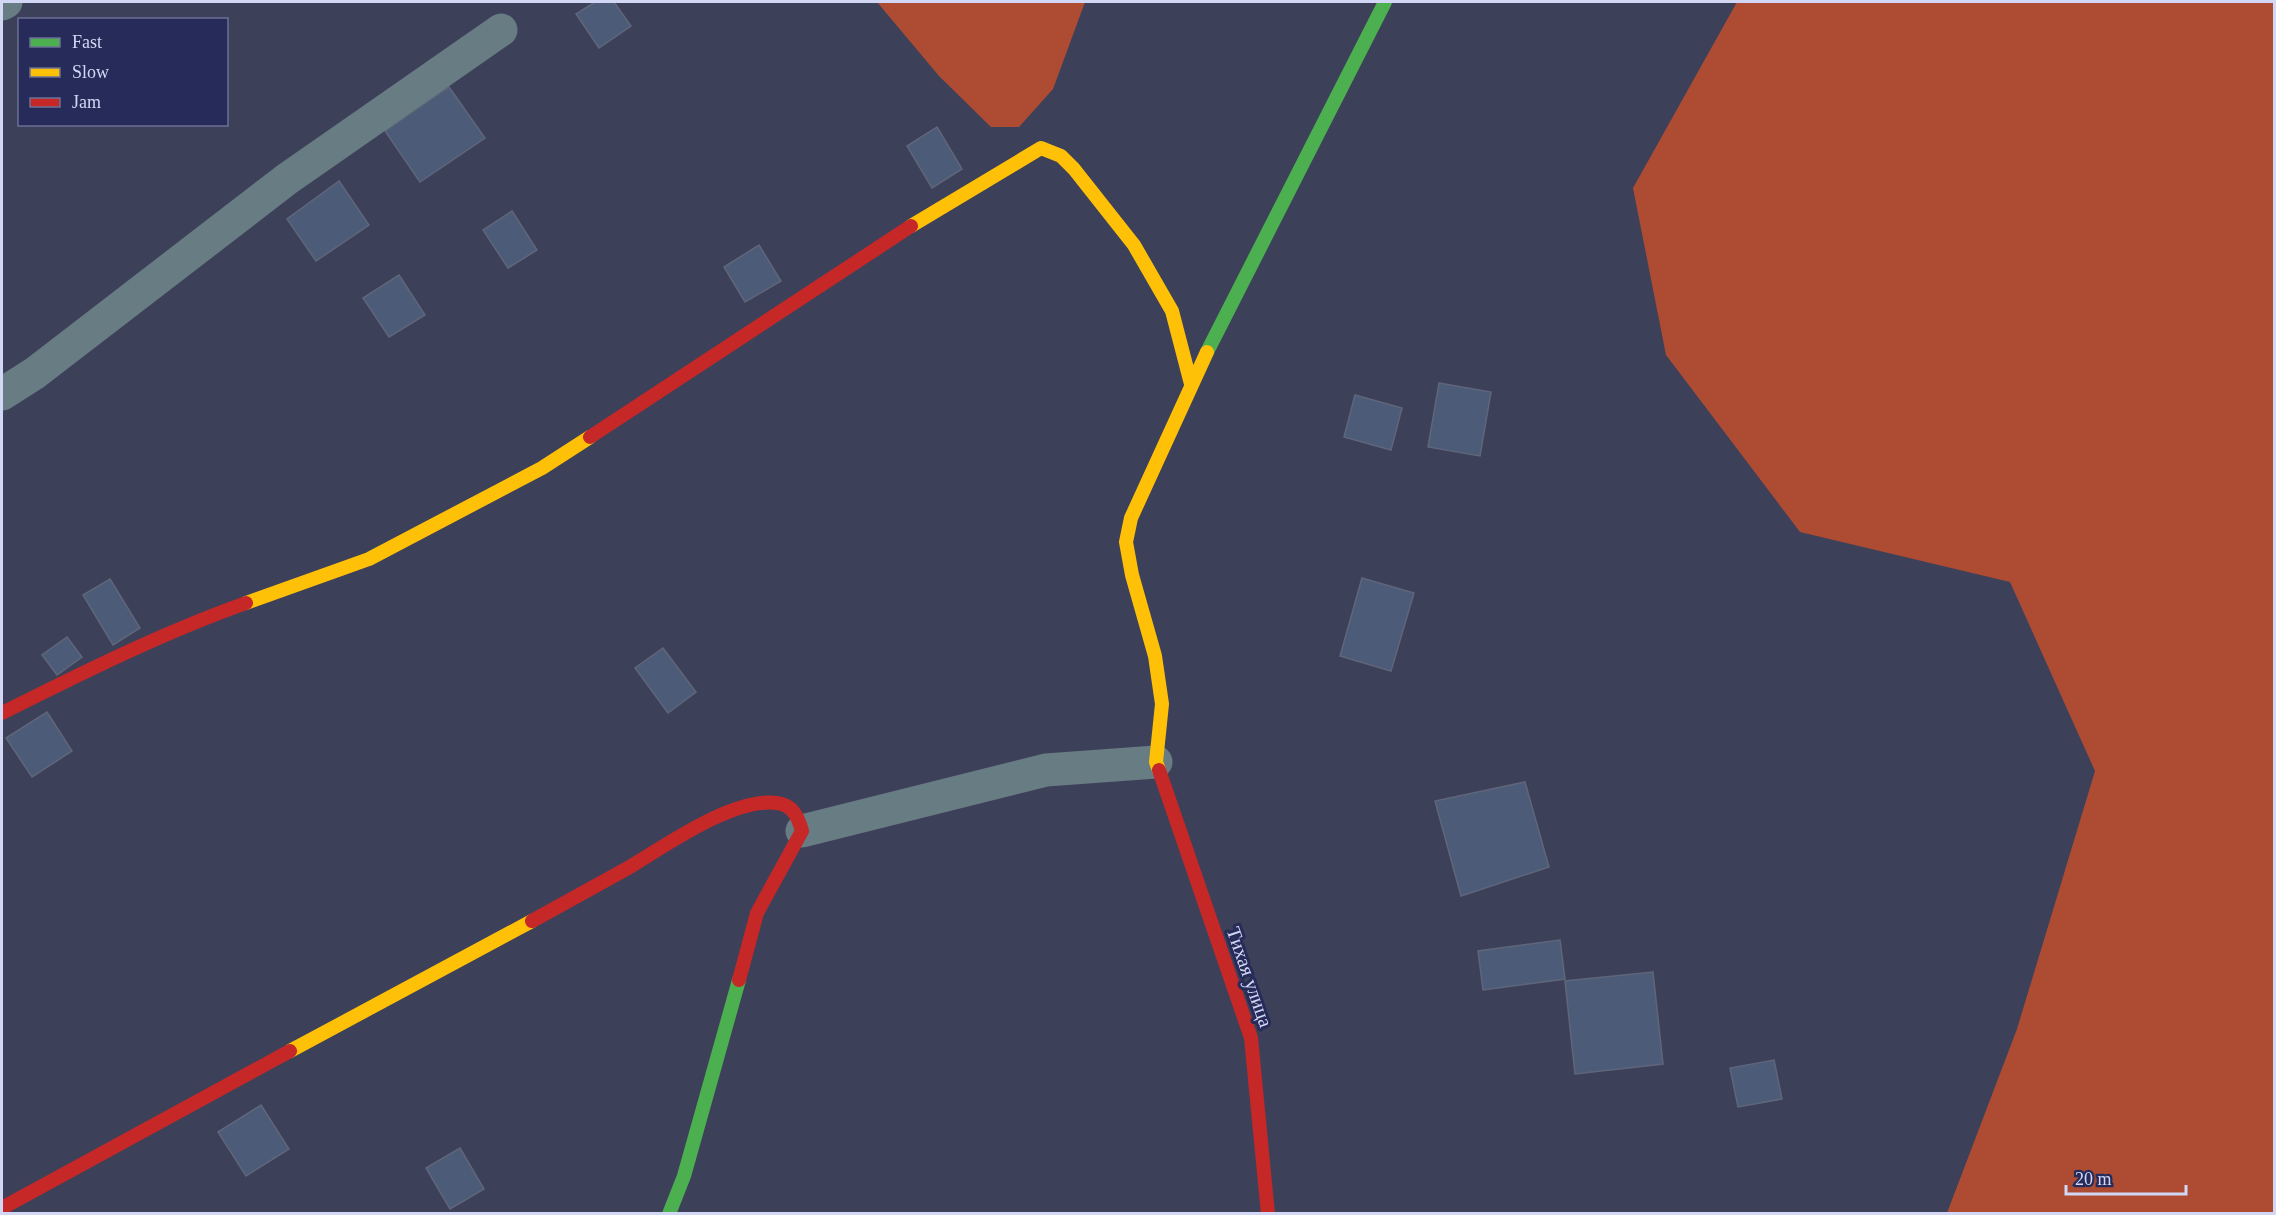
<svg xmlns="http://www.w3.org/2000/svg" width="2276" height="1215" viewBox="0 0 2276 1215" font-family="Georgia,serif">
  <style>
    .forest { fill: #ae4c33 }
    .building { fill: #4c5b77; stroke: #5f667b; stroke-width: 1.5 }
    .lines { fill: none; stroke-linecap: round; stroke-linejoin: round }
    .street { stroke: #687c84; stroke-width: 33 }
    .fast { stroke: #4caf50; stroke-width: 14 }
    .slow { stroke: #ffc107; stroke-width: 14 }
    .jam { stroke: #c62828; stroke-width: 14 }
    .labels { text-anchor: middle; stroke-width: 6; stroke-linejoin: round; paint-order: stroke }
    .street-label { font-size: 20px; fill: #d1d7f4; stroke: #272b59 }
  </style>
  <rect width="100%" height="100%" fill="#3d4059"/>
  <path class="forest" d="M877 2H1085L1053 89 1019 127H991L939 76Z
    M1737 2H2274V1213H1947L2017 1029 2095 771 2010 582 1800 532 1666 355 1633 188Z"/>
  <path class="building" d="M595 2H614L631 26 599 48 576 14Z
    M449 87 485 138 420 182 385 131Z
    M937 127 962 169 932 188 907 146Z
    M339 181 369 225 316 261 287 219Z
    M512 211 537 250 508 268 483 230Z
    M759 245 781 281 745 302 724 267Z
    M399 275 425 315 389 337 363 298Z
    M1439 383 1491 392 1480 456 1428 447Z
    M1355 395 1402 408 1391 450 1344 437Z
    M1362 578 1414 593 1391 671 1340 656Z
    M110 579 140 628 113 645 83 595Z
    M67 637 82 657 57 675 42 655Z
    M663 648 696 692 668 713 635 668Z
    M47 712 72 751 32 777 6 738Z
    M1525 782 1549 867 1461 896 1435 801Z
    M1560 940 1565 979 1483 990 1478 951Z
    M1653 972 1663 1064 1575 1074 1565 981Z
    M1774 1060 1782 1099 1738 1107 1730 1068Z
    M261 1105 289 1149 246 1176 218 1132Z
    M460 1148 484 1189 450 1209 426 1168Z"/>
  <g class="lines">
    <path class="street" d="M2 4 6 2
      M2 394 35 373 287 179 501 30
      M802 831 1046 770 1156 762"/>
    <path class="fast" d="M1207 352 1385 2
      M669 1214 684 1176 739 980"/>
    <path class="slow" d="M911 226 1041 148 1061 156 1074 169 1134 245 1172 311 1191 384
      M246 603 369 559 542 468 590 437
      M1159 770 1156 762 1162 704 1155 656 1132 575 1126 542 1131 518 1207 352
      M290 1051 532 921"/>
    <path class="jam" d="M590 437 911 226
      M2 713C82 673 162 633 246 603
      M1159 770 1251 1038 1268 1214
      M532 921C564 903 596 886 628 868 665 846 733 797 777 803 793 805 798 817 802 831L757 913 739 980
      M2 1208 290 1051"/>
  </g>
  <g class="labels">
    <g class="street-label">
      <text transform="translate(1250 977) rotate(71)" y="7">Тихая улица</text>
    </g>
  </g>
  <rect width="2276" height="1215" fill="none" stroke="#d1d7f4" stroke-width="6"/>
  <rect x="18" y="18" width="210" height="108" fill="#272b59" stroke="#6b7097" stroke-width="1.5"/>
  <rect x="30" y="38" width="30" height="9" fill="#4caf50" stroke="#6b7097" stroke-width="1.5"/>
  <text x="72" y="48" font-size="18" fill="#d1d7f4">Fast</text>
  <rect x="30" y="68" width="30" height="9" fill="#ffc107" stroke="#6b7097" stroke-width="1.5"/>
  <text x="72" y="78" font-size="18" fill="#d1d7f4">Slow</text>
  <rect x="30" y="98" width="30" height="9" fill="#c62828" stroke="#6b7097" stroke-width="1.5"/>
  <text x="72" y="108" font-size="18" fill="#d1d7f4">Jam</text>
  <path d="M2066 1185v9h120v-9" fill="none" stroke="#d1d7f4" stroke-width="3"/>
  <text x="2075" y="1185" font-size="18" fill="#d1d7f4" stroke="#272b59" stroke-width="4.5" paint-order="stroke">20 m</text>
</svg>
